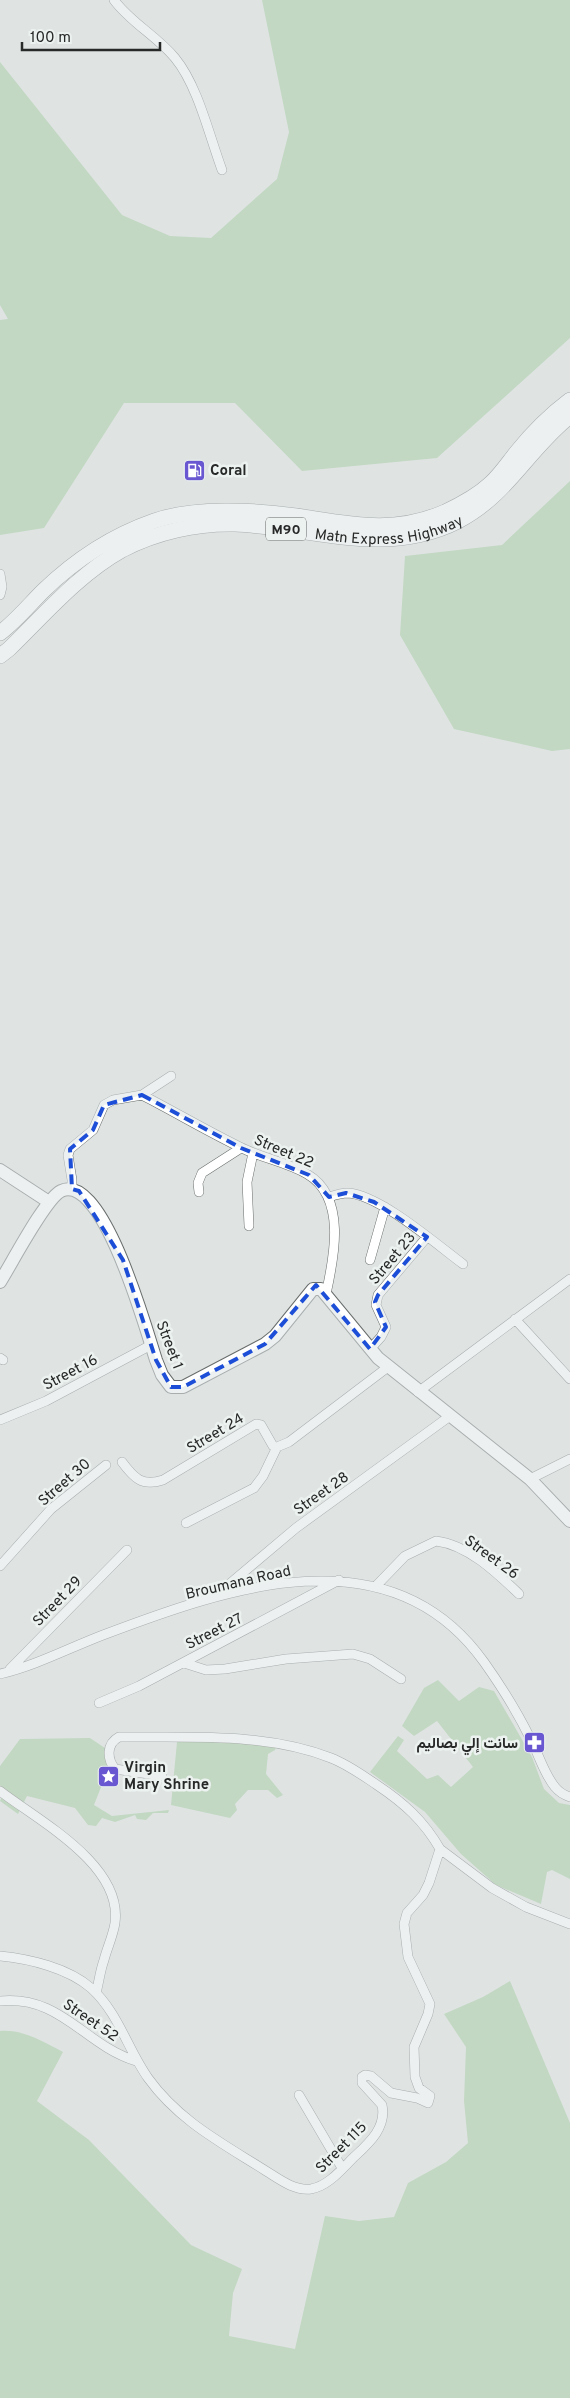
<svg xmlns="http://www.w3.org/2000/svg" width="570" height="2398" viewBox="0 0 570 2398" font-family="Overpass,Vazirmatn,sans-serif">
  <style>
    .green { fill: #a1c999 }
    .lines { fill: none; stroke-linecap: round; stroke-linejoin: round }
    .street-casing { stroke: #686d6c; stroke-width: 10 }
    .secondary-casing { stroke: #686d6c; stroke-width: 14 }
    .highway-casing { stroke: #686d6c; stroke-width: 16 }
    .street { stroke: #fff; stroke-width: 9 }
    .secondary { stroke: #fff; stroke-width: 12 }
    .highway { stroke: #fff; stroke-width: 15 }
    .marked { fill: none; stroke: #1d4ed8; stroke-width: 4; stroke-dasharray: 10 6; stroke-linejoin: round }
    .labels { text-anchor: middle; stroke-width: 5; stroke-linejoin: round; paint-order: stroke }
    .shield { fill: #ecf2f0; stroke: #626564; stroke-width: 1 }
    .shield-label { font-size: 14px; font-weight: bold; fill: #272928 }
    .poi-label { font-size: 15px; font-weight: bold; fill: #272928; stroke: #ecf2f0; text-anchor: start }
    .street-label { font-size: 15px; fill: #272928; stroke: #ecf2f0 }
  </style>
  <rect width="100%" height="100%" fill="#dfe4e3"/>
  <path class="green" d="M262 0H570V338L437 458 302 471 235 403H124L44 528 0 535V320L8 319 0 305V62L122 215 170 236 211 238 277 179 289 132Z
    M570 481V749L552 751 454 729 400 635 405 556 502 545Z
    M438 1680 459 1701 479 1687 494 1691 532 1757 544 1789 559 1803 570 1805V1879L552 1870 547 1872 541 1904 496 1885 461 1854 425 1812 370 1772 398 1736 404 1740 397 1751 427 1779 438 1775 451 1787 473 1767 437 1721 414 1736 402 1726 424 1688Z
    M90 1738 114 1754 94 1805 112 1816 169 1810 168 1813H153L146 1820 137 1819 135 1815 115 1822 102 1818 96 1826 88 1825 75 1808 27 1796 18 1814 0 1801 2 1796 0 1794V1766L20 1739Z
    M187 1740 277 1744 275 1750 268 1754 266 1774 283 1795 277 1798 268 1790H248L235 1804 237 1810 230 1818 171 1805 177 1742Z
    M510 1981 570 2123V2398H0V2031C23 2029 44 2042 63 2052L37 2101 89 2140 191 2245 242 2269 233 2293 229 2336 295 2349 325 2216 359 2221 394 2217 408 2183 446 2162 468 2143 464 2101 466 2047 444 2014 483 1997Z"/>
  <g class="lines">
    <defs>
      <path id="street" d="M114 0C131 23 157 36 175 58 198 86 209 135 222 170
        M0 574 2 587 0 595
        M142 1095C175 1112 207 1131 240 1147 261 1158 287 1162 307 1174 347 1197 334 1258 326 1294
        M72 1189V1180L68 1155 70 1149 93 1130 104 1105 113 1100 142 1095 171 1076
        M199 1192 198 1183 202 1173 241 1148
        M329 1197C335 1195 342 1193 348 1193 380 1195 436 1244 463 1264
        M249 1226 247 1182 253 1153
        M370 1260 385 1207
        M515 1319 570 1379
        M370 1349 381 1337 386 1327 376 1305 378 1295 427 1237
        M0 1358 3 1360
        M418 1392 570 1279
        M0 1420 46 1401 151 1345
        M122 1462C134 1478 142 1487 163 1480L256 1424 261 1425 273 1446 277 1447 289 1442 388 1367
        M530 1479 570 1459
        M186 1523 254 1488 263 1476 277 1447
        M0 1566 51 1509 106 1465
        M376 1586 405 1556 436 1541C468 1545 496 1572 519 1594
        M214 1597 296 1528 450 1416
        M184 1663 206 1670 225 1669 286 1659 353 1654 370 1659 401 1679
        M10 1669 127 1550
        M0 1674C35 1666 69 1648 103 1635 227 1588 390 1530 484 1662 501 1686 518 1713 531 1740 539 1755 544 1774 555 1787 559 1792 564 1795 570 1797
        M99 1703 139 1686 339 1580
        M162 1776 115 1769C107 1759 106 1744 119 1737 188 1738 265 1732 331 1758 347 1764 362 1775 377 1785 404 1803 424 1821 440 1849
        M0 1791C39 1821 123 1865 115 1923 113 1936 107 1948 104 1960 100 1971 99 1982 96 1993
        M0 1956C30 1959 68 1968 91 1988 118 2012 128 2050 148 2078 179 2121 222 2143 266 2171 279 2179 294 2191 311 2189 328 2186 341 2170 353 2158 368 2144 387 2128 382 2105L362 2083V2077L365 2075 371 2076 391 2093 417 2098 428 2103 430 2096 419 2088 415 2077 414 2047 428 2014 430 2004 408 1957 404 1924 407 1913 423 1895 429 1883 440 1849 492 1888 526 1907 570 1924
        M0 2001C61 1995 84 2045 136 2061
        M299 2095 342 2168"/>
      <path id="secondary" d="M0 1170 49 1202
        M0 1282C12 1263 45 1199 61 1191 103 1171 147 1333 156 1360L162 1375 171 1387H183L265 1344 275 1336 313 1289H321L378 1358 530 1479 570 1521"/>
      <g id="highway">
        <path d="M0 633C16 621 29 605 43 591 75 560 111 536 154 521 194 507 255 510 296 516 350 524 392 535 445 512 460 505 477 496 490 484 500 475 508 463 516 453 532 433 550 415 570 400"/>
        <path id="s1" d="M0 656 9 649C45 614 79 574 122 550 156 532 197 523 235 524 310 527 385 558 458 521 508 495 528 449 570 416"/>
      </g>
    </defs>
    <use href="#street" class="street-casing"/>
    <use href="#secondary" class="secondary-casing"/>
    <use href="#highway" class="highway-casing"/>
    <use href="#street" class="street"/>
    <use href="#secondary" class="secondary"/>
    <use href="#highway" class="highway"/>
  </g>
  <path d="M0 0H570V2398H0ZM142 1095 241 1148 309 1175 329 1197 346 1193 374 1202 427 1237 378 1295 375 1302 386 1327 370 1349 316 1285 265 1344 183 1387H171L156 1360 123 1260 79 1191 72 1189 70 1149 93 1130 104 1105Z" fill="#dfe4e3" fill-opacity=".55" fill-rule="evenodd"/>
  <path class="marked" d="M142 1095 241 1148 309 1175 329 1197 346 1193 374 1202 427 1237 378 1295 375 1302 386 1327 370 1349 316 1285 265 1344 183 1387H171L156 1360 123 1260 79 1191 72 1189 70 1149 93 1130 104 1105Z"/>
  <defs>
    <symbol id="fuel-square" viewBox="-11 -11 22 22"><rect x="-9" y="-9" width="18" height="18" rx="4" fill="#6957d1" stroke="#ecf2f0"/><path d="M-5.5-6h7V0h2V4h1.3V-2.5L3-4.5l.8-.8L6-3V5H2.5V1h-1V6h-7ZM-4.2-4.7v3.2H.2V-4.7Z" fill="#fff"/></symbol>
    <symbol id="pharmacy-square" viewBox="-11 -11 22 22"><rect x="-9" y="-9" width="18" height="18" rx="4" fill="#6957d1" stroke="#ecf2f0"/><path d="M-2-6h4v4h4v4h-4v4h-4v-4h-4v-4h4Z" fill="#fff"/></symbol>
    <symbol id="sight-square" viewBox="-11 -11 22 22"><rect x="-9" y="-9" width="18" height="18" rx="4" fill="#6957d1" stroke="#ecf2f0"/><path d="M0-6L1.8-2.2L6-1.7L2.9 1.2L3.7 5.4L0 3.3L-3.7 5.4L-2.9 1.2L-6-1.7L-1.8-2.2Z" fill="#fff"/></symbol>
  </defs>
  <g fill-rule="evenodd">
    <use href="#fuel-square" x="182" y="458" width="25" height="25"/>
    <use href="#pharmacy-square" x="522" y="1730" width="25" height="25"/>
    <use href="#sight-square" x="96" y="1764" width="25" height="25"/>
  </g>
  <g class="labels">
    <rect class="shield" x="266" y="517.5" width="40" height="23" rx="4"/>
    <g class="shield-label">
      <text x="286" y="534">M90</text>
    </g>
    <g class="poi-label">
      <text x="210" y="475">Coral</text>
      <text x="518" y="1748" text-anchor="end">سانت إلي بصاليم</text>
      <text x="124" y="1772">Virgin<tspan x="124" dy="17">Mary Shrine</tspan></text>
    </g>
    <g class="street-label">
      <text dy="5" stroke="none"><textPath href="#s1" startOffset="435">Matn Express Highway</textPath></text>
      <text transform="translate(284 1151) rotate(23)" y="5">Street 22</text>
      <text transform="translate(392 1258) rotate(-50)" y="5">Street 23</text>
      <text transform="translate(170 1345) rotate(69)" y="5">Street 1</text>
      <text transform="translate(70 1372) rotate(-28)" y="5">Street 16</text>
      <text transform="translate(215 1433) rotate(-31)" y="5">Street 24</text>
      <text transform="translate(64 1482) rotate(-41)" y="5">Street 30</text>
      <text transform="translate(321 1493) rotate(-35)" y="5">Street 28</text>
      <text transform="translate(492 1557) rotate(36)" y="5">Street 26</text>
      <text transform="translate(238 1582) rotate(-13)" y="5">Broumana Road</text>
      <text transform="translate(57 1601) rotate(-46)" y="5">Street 29</text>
      <text transform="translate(214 1631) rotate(-27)" y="5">Street 27</text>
      <text transform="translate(91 2020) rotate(34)" y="5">Street 52</text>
      <text transform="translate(341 2147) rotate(-45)" y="5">Street 115</text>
    </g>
  </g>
  <path d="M22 42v8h138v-8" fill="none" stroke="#272928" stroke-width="2.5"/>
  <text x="30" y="42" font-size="15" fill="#272928" stroke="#ecf2f0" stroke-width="4" paint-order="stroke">100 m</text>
</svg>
